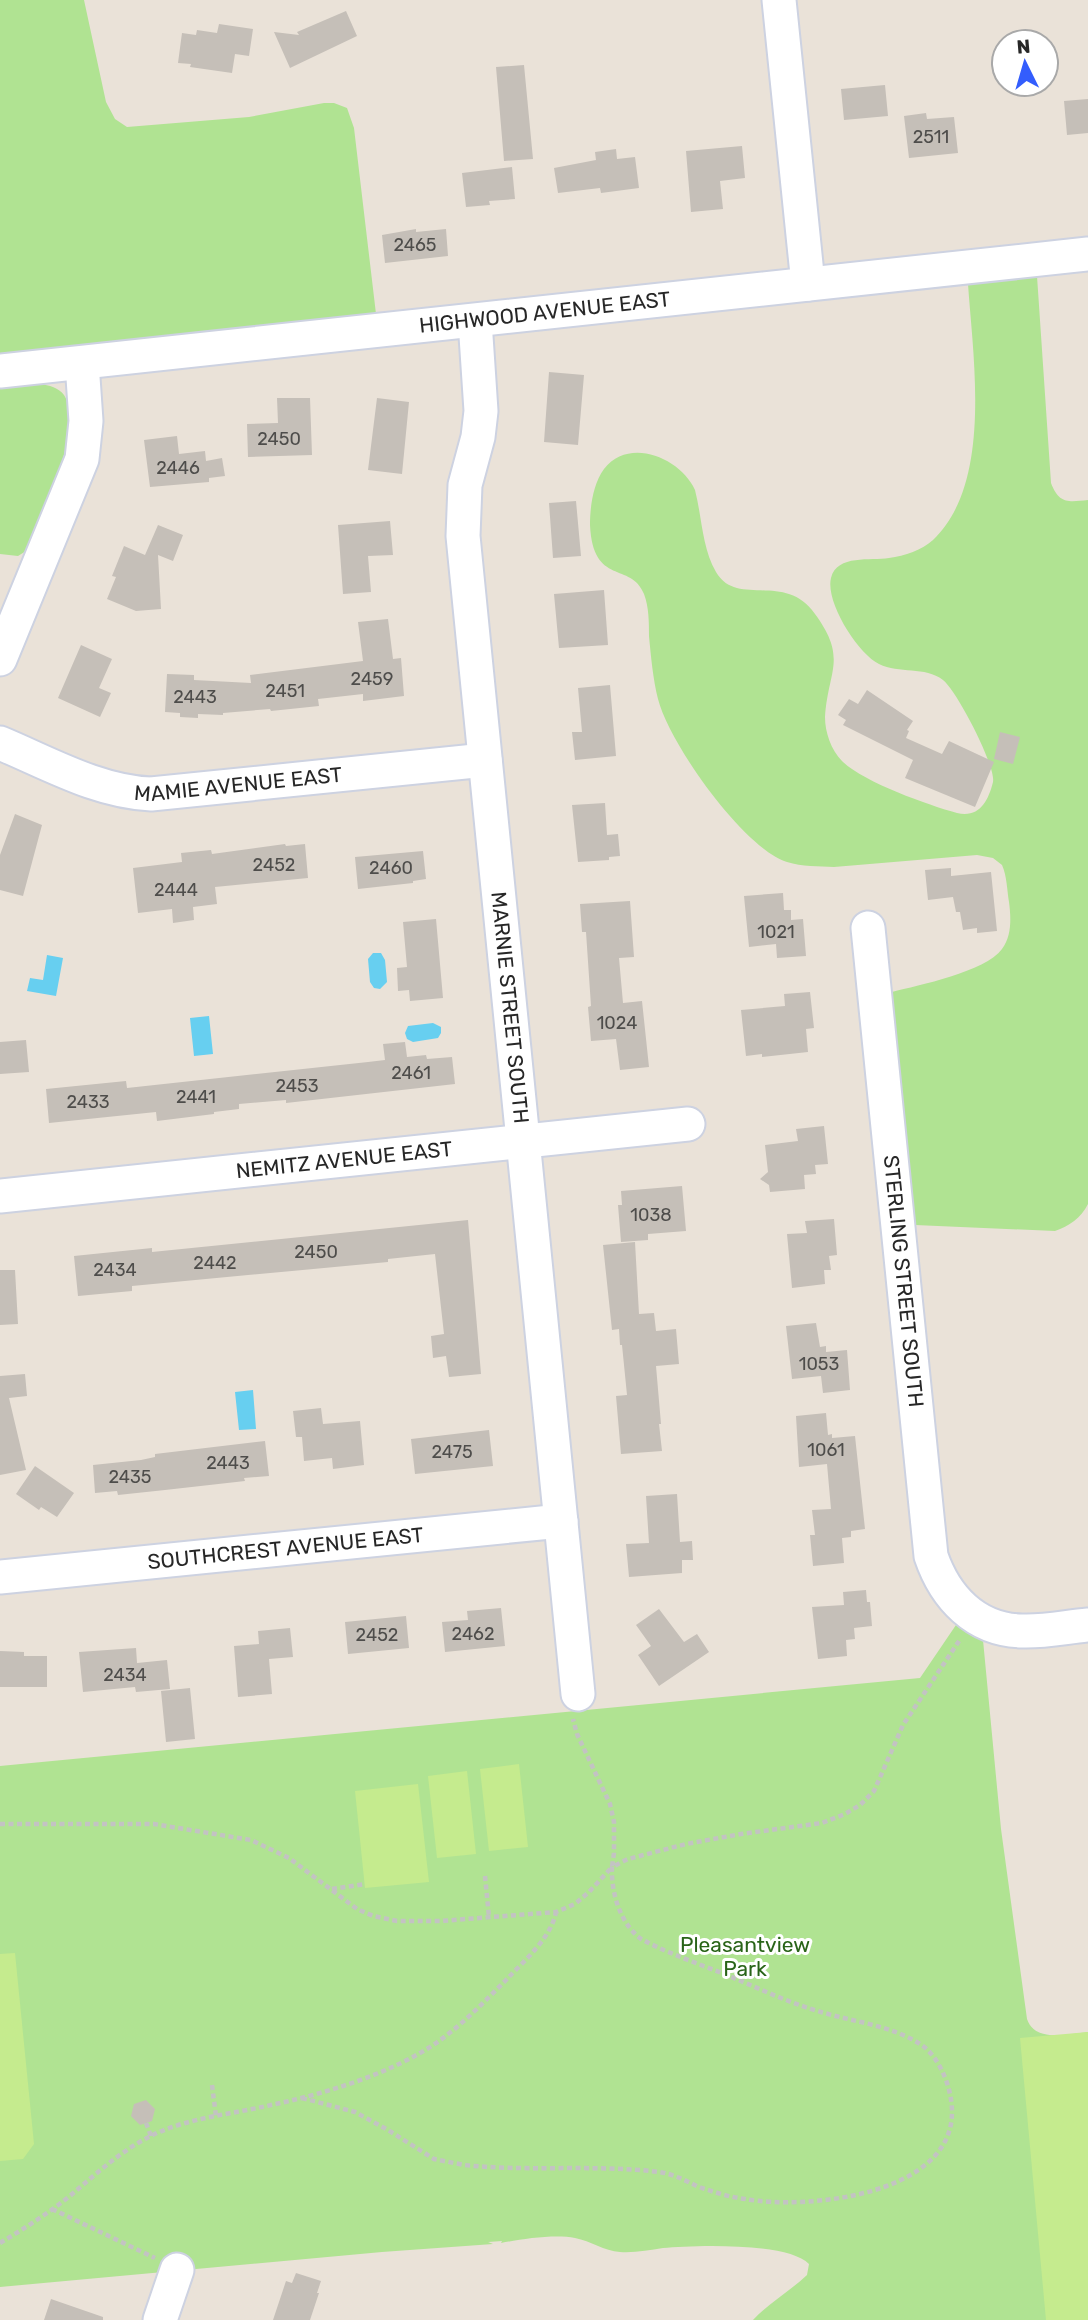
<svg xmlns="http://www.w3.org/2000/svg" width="1088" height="2320" viewBox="0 0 1088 2320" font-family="Rubik,sans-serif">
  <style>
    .green { fill: #b0e392 }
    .pitch { fill: #c5eb8e }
    .water { fill: #67cff0 }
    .building { fill: #c5bfb8 }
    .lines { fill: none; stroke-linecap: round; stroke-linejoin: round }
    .minor-casing { stroke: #cdd2e1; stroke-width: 37 }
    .path { stroke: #c3c3c3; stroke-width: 4.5; stroke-dasharray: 5 3.5; stroke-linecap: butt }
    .minor { stroke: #fff; stroke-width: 33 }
    .labels { text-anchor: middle; stroke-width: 6; stroke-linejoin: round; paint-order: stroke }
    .number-label { font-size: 18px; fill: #4e4d4b }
    .street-label { font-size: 21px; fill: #272727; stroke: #fff }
    .park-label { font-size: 21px; fill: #296418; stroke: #fff }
  </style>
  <rect width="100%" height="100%" fill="#eae2d8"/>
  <path class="green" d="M0 0H84L106 102 115 119 127 127 249 117 324 103H334L347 108 354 128 376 314 0 355Z
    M1037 276 1051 483C1059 504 1068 502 1088 500V1204C1081 1218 1069 1226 1055 1231L915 1225 892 992C919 985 985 972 1002 949 1012 936 1011 917 1009 902 1007 890 1007 876 1002 865L993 858 977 855 834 867C819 866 802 867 787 862 743 848 669 743 658 699 653 679 651 657 649 636 649 623 649 607 644 594 631 561 593 587 590 525 590 507 593 484 604 469 630 436 681 459 695 490 702 517 702 548 716 572 737 608 785 571 815 614 848 659 828 670 825 717 825 732 831 750 842 761 863 782 928 805 957 813 979 818 988 802 993 782 996 766 957 691 943 680 925 666 899 674 879 664 858 654 825 602 831 578 837 554 871 561 889 558 905 556 922 550 933 540 993 483 973 358 968 284Z
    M40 384C49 385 59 388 64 395 86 428 40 517 26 551L18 556 0 554V388Z
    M956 1625 983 1640 1001 1829 1027 2019C1035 2043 1068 2034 1088 2032V2320H753C769 2303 790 2291 807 2275L809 2264C788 2242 694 2245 663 2248 649 2250 635 2253 620 2252 604 2251 591 2241 575 2238 555 2234 521 2239 501 2243L502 2241 488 2242 493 2244 382 2252 0 2287V1766L920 1678Z"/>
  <path class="pitch" d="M519 1764 528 1847 489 1851 480 1769Z
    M467 1771 476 1854 437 1858 428 1776Z
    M418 1784 429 1882 365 1888 355 1791Z
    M15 1953 34 2144 23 2159 0 2161V1954Z
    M1088 2032V2320H1046L1020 2038Z"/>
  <path class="water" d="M373 953H381L385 960 387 982 380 989 374 988 370 982 368 959Z
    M47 955 63 958 56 996 27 991 30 978 43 980Z
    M209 1016 213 1054 194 1056 190 1018Z
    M433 1023 441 1027V1033L438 1038 413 1042 407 1039 405 1033 408 1026Z
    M253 1390 256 1429 239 1430 235 1392Z"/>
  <path class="building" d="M346 11 357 36 290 68 274 32 299 35 297 32Z
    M219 24 253 29 249 56 235 54 232 73 190 67 191 64 178 63 182 33 196 35 197 30 217 33Z
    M524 65 533 159 504 161 496 67Z
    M885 85 888 116 844 120 841 89Z
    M1088 99V133L1067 135 1064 101Z
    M926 113 927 119 954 117 958 153 909 158 904 116Z
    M742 146 745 178 720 181 723 209 691 212 686 151Z
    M616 149 617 159 635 157 639 188 601 193 600 188 558 193 554 168 596 160 595 152Z
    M512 167 515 199 489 201 490 205 466 207 462 173Z
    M416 229V232L446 229 448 256 385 263 382 235Z
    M549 372 584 375 578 445 544 442Z
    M277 398H310L312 455 248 457 247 424 278 423Z
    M377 398 409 402 402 474 368 470Z
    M177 436 179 454 205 451 206 461 222 458 225 476 209 478V482L150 487 144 440Z
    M576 501 581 556 553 558 549 503Z
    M390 521 393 555 368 556 371 592 343 594 338 525Z
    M158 525 183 535 173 561 158 555 161 609 136 611 107 599 116 577 112 576 124 546 145 555Z
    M604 590 608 645 559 648 554 594Z
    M388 619 393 659 401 658 404 696 363 701V694L318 699 319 706 271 711 270 709 223 713V715L198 714V718L180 717V713L165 712 167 674 194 675V680L251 683 250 675 363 661 358 622Z
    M81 645 112 659 99 688 111 693 100 717 58 698Z
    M610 685 616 756 575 760 572 732H582L578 688Z
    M867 690 913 721 907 730 909 731 906 738 942 754 949 741 994 762 975 807 905 778 913 760 843 725 846 720 838 715 849 699 858 704Z
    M1000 732 1020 737 1013 764 994 759Z
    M605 803 607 835 618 834 620 856 609 857V860L578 862 572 805Z
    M15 814 42 825 23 896 0 890V855Z
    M285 844 286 846 305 844 308 878 215 887 217 904 193 907 194 920 173 923 172 909 138 913 133 868 182 862 181 853 211 850 212 854Z
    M423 851 426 879 413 881V883L358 889 355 857Z
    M951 868V876L991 872 997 931 977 933V928L963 930 960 912H956L953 897 928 900 925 870Z
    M783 893 784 910H791V920L803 919 806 956 777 958 776 944 749 947 744 896Z
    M630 901 634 957 619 958 623 1003 642 1001 649 1067 620 1070 616 1039 591 1041 588 1007 591 1006 586 932H582L580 904Z
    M436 919 443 998 410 1001 409 990 398 991 397 968 407 967 403 922Z
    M810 992 814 1028 806 1029 808 1052 762 1057V1054L746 1056 741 1010 785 1006 784 994Z
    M26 1040 29 1072 0 1074V1042Z
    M405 1042 407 1057 426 1055 427 1059 452 1057 455 1084 286 1103V1100L239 1104V1109L214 1112V1114L157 1121 156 1112 49 1123 46 1089 126 1081 127 1088 368 1062 385 1060 383 1044Z
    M824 1126 828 1164 815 1165 816 1174 804 1175 805 1189 770 1192 769 1185 760 1179 768 1172 765 1145 798 1141 796 1129Z
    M682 1186 686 1231 648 1234V1240L621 1242 618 1205H622L621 1191Z
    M834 1219 837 1255 829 1256 831 1270H824L825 1284 792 1288 787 1234 807 1233 805 1221Z
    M468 1220 481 1374 449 1377 446 1356 433 1358 431 1336 444 1334 435 1254 388 1259V1262L132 1286V1291L78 1296 74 1256 152 1248V1252Z
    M635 1242 639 1314 654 1313 656 1331 676 1329 679 1364 656 1366 661 1424H659L662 1451 621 1454 616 1396 627 1395 622 1345H620L619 1329 612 1330 603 1245Z
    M0 1270H15L18 1324 0 1325Z
    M816 1323 820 1347 826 1346V1352L847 1350 850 1390 823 1393 821 1376 792 1379 786 1326Z
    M25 1374 27 1396 9 1398 26 1470 0 1475V1376Z
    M321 1408 323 1424 360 1421 364 1465 333 1469 332 1458 304 1461 302 1437H296L293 1411Z
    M826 1413 828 1435 832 1434V1438L855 1436 865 1529 851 1531V1537L842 1538 844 1563 813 1566 810 1535H815L812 1510 831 1509 827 1464 799 1467 796 1416Z
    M489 1430 493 1466 415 1474 411 1439Z
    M265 1441 269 1476 244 1478 245 1481 165 1490 118 1495 117 1491 95 1493 93 1465 141 1460 155 1457V1454Z
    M35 1466 74 1493 57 1517 41 1507 39 1510 16 1494Z
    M677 1494 680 1542 692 1541 693 1560H682V1573L629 1577 626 1544 649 1543 646 1496Z
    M866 1590 867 1602H870L872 1626 854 1628 855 1639 846 1640 847 1656 818 1659 812 1607 844 1605 843 1592Z
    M501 1608 505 1646 445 1652 442 1622 468 1620 467 1611Z
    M659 1609 684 1642 697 1634 709 1652 659 1686 638 1655 651 1646 636 1625Z
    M406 1616 409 1648 348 1654 345 1622Z
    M290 1628 293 1657 269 1659 272 1694 238 1697 234 1646 259 1644 258 1631Z
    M136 1648 137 1663 167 1660 170 1689 136 1692 135 1687 83 1692 79 1652Z
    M0 1651 24 1652V1656H47V1687H0Z
    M190 1688 195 1739 166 1742 161 1691Z
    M146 2100 155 2109 152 2121 140 2125 131 2116 134 2104Z
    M296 2273 321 2281 317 2293H319L310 2320H273L286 2281 292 2283Z
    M51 2299 103 2317V2320H44Z"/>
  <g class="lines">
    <defs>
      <g id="minor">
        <path d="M779 0 808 284"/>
        <path id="s1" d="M475 321 481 411 478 437 465 485 463 536 578 1694"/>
        <path id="s2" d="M0 371 1088 254"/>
        <path d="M0 659 82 459 86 421 82 363"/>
        <path id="s3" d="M0 743C48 763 98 792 151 794L485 760"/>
        <path id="s4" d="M868 928 931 1556C945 1597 975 1630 1022 1631 1044 1632 1066 1627 1088 1625"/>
        <path id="s5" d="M0 1196 688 1124"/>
        <path id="s6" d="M0 1577 561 1521"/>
        <path d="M160 2320 177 2270"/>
      </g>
    </defs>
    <use href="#minor" class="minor-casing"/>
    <path class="path" d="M0 1824H154L251 1840 289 1858 357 1909 373 1916 397 1921H441L556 1912 575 1904 589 1892 612 1867 614 1853V1822L610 1804 577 1734 573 1719
      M485 1876 489 1917
      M332 1889 365 1884
      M212 2085 216 2116
      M302 2098 355 2112 388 2130 434 2159 464 2165C528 2172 595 2164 659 2172 674 2174 686 2181 699 2187 714 2192 729 2197 745 2199 805 2210 952 2196 952 2112 952 2089 941 2060 923 2046 893 2025 852 2022 818 2011 787 2002 758 1988 729 1976 700 1964 669 1954 641 1939 620 1923 611 1893 612 1867L628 1859 686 1844 741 1834 822 1823 845 1814 860 1805 874 1791 903 1725 961 1638
      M146 2123 151 2136
      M52 2209 155 2258
      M0 2243C25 2228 49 2213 71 2195 98 2172 124 2148 157 2133 193 2117 233 2114 271 2105 324 2094 394 2073 439 2041 464 2023 485 2001 506 1980 524 1961 551 1938 556 1912"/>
    <use href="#minor" class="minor"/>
  </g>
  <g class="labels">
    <g class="number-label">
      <text x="931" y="143">2511</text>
      <text x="415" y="251">2465</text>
      <text x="279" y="445">2450</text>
      <text x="178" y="474">2446</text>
      <text x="372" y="685">2459</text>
      <text x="285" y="697">2451</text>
      <text x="195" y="703">2443</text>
      <text x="274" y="871">2452</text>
      <text x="391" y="874">2460</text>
      <text x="176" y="896">2444</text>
      <text x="776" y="938">1021</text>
      <text x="617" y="1029">1024</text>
      <text x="411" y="1079">2461</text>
      <text x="297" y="1092">2453</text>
      <text x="196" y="1103">2441</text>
      <text x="88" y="1108">2433</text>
      <text x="651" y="1221">1038</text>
      <text x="316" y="1258">2450</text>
      <text x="215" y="1269">2442</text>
      <text x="115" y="1276">2434</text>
      <text x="819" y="1370">1053</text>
      <text x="826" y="1456">1061</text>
      <text x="452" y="1458">2475</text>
      <text x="228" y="1469">2443</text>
      <text x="130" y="1483">2435</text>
      <text x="473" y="1640">2462</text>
      <text x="377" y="1641">2452</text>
      <text x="125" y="1681">2434</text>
    </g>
    <g class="street-label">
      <text dy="7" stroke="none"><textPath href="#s2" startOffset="548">HIGHWOOD AVENUE EAST</textPath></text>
      <text dy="7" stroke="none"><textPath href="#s3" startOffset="248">MAMIE AVENUE EAST</textPath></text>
      <text dy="7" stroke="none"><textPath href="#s1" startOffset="691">MARNIE STREET SOUTH</textPath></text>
      <text dy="7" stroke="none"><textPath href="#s5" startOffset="346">NEMITZ AVENUE EAST</textPath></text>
      <text dy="7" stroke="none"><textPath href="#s4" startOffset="355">STERLING STREET SOUTH</textPath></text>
      <text dy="7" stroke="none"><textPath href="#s6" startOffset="287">SOUTHCREST AVENUE EAST</textPath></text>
    </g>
    <g class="park-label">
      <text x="745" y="1952">Pleasantview<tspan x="745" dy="24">Park</tspan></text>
    </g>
  </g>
  <g transform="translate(1025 63) rotate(355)"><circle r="33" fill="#ffffff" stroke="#a9a9a9" stroke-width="2"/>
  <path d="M0-5L12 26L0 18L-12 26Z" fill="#335dfd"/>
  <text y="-10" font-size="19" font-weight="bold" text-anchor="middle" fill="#272727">N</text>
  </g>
</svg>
